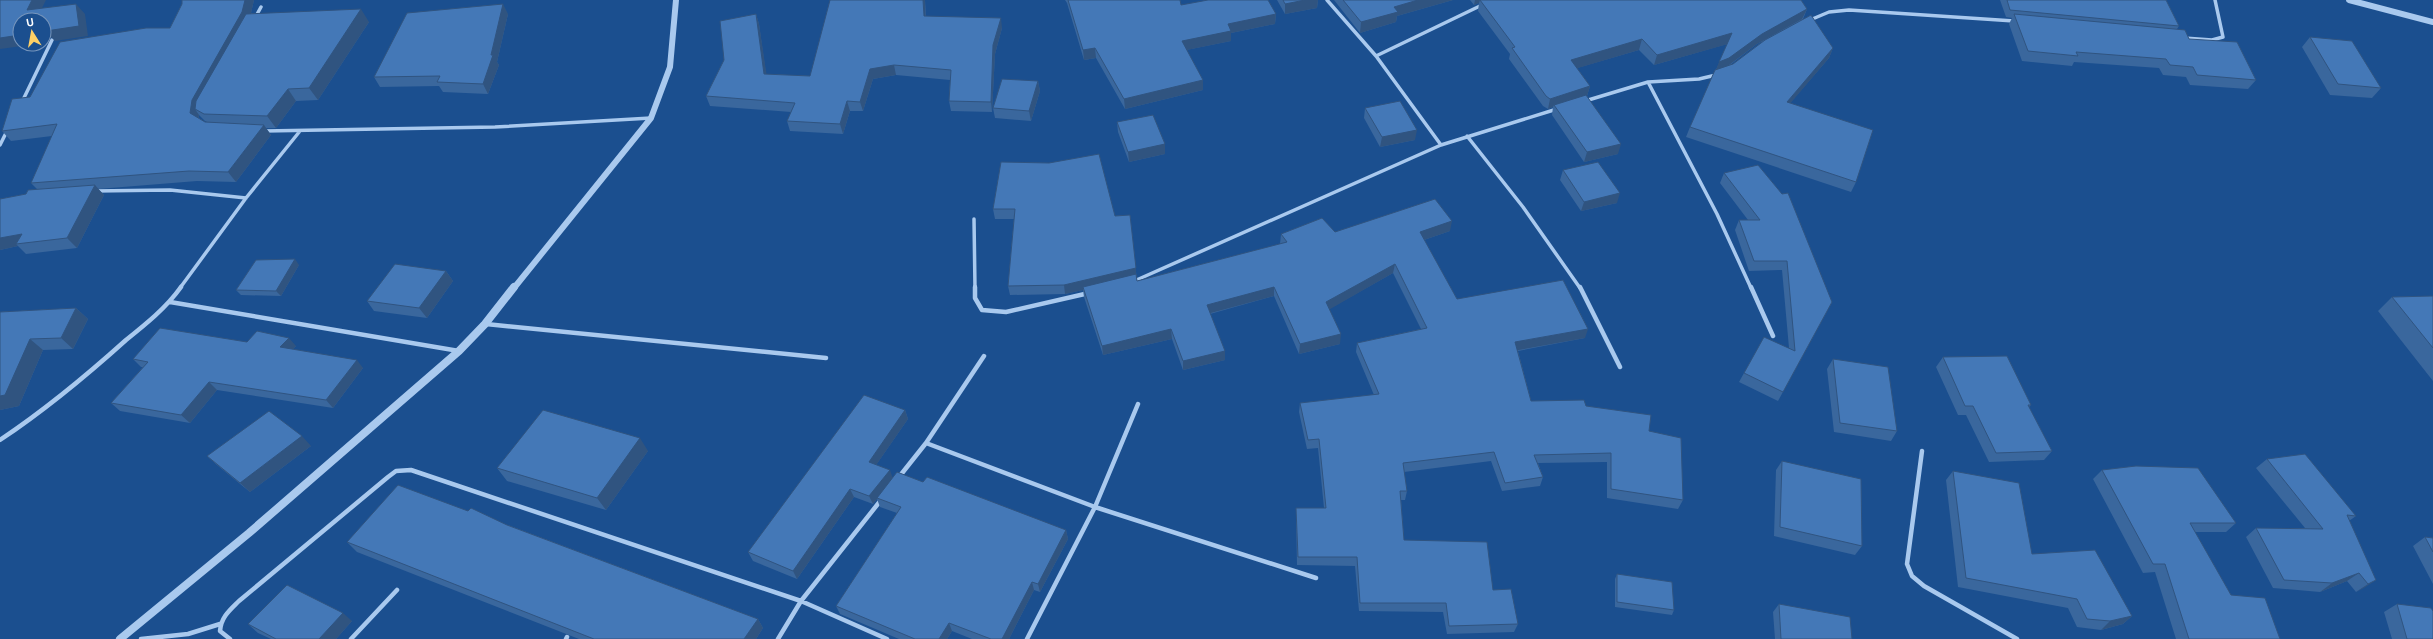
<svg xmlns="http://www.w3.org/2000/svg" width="2433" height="639" viewBox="0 0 2433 639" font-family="Ubuntu,sans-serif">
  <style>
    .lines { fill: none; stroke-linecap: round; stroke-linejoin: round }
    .minor-far1 { stroke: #a9c9ee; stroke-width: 3.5 }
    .minor { stroke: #a9c9ee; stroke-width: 4.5 }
    .tertiary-far1 { stroke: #a9c9ee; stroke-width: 6 }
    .tertiary { stroke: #a9c9ee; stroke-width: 8 }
    .wall { fill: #3a679d; fill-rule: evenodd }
    .shaded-wall { fill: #305480 }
    .building { fill: #4478b7; stroke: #305480 }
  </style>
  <rect width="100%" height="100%" fill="#1b4f8f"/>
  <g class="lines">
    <path class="minor-far1" d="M1327 0 1376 56
      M255 18 261 7
      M1810 20 1829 12 1849 10 2014 21
      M2184 38 2212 40 2223 37 2215 0
      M1648 82 1717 214 1751 288
      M1585 101 1648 82 1699 79 1716 75
      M22 102 52 40
      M264 131 495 127 651 118
      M1467 136 1523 207 1580 288
      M0 145 7 131
      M1441 145 1376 56 1482 5
      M94 191 170 190 246 198
      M974 219 975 288
      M1132 282 1441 145 1557 109
      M180 288 246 198 300 131"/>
    <path class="minor" d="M975 287V298L982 310 1006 312 1089 293
      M1580 287 1620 367
      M1751 287 1773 336
      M170 302 459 351
      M486 324 826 358
      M1138 404 1095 507 1316 578
      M0 440C45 410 86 376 126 340 146 324 166 308 181 287
      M926 443 984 356
      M1922 451 1907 564 1912 576 1924 586 2017 639
      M899 477 926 443 1095 507 1027 639
      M141 639 188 634 220 624
      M230 639 220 631C221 617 230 610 239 601L388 477 396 471 411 470 801 601 887 639
      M351 639 397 590
      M566 639 567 637
      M778 639 801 601 881 500"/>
    <path class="tertiary-far1" d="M2349 0 2433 22
      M514 288 651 118 670 67 676 0"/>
    <path class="tertiary" d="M120 639 249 533 459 351 485 324 514 287"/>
  </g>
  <path class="wall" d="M254 0 251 13 369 22 318 100 296 101 276 128H266L271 135 236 182 197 181 98 189 104 195 77 248 26 254 18 246 0 250V199L26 194 37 189 31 183 52 136 11 141 2 131 30 97 170 28 182 4ZM199 115 205 121 207 122H205L199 118Z
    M925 0 926 16 1002 28 995 54 992 112 951 111 949 101 950 80 896 75 873 79 863 111H850L843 134 790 131 787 121 791 112 710 106 706 96 756 14 759 24 766 74 810 76Z
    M1065 0H1180L1181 5 1276 14 1275 24 1231 33V41L1186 50 1203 80V90L1125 109 1096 58 1084 60 1067 3Z
    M1277 0H1318L1317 8 1285 14Z
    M1334 0H1453L1397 16 1396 22 1360 33Z
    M1470 0H1801L1807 9 1803 19 1833 48 1829 58 1790 103 1856 182 1851 192 1686 137 1690 127 1716 70 1727 44 1654 65 1639 50 1577 68 1590 86 1587 96 1618 154 1584 162 1552 115 1553 107 1548 109 1543 106 1509 59 1510 54 1478 11 1479 3 1474 5ZM1763 41 1733 64 1730 65 1757 44Z
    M2000 0H2166L2179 26 2177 29 2189 39 2256 80 2248 89 2190 85 2186 77 2163 75 2159 68 2074 62 2072 66 2022 61 2009 24 2012 18 2006 17Z
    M508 14 497 62 499 65 488 94 443 92 439 86 380 87 374 77Z
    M2310 37 2381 88 2372 98 2330 95 2302 47Z
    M1038 81 1040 91 1031 121 995 118 993 108Z
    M1365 108 1415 140 1380 147 1364 118Z
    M1117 122 1165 154 1129 162 1118 132Z
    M1001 162 1115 216 1130 215 1137 281 1280 244 1281 234 1335 232 1450 231 1424 240 1457 299 1585 338 1518 351 1531 401 1586 406 1649 431 1683 500 1678 509 1607 498V462L1538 463 1543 477 1540 486 1502 491 1491 461 1404 472 1407 491 1405 500H1401L1404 540 1493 590 1518 624 1514 632 1447 634 1443 612 1359 611 1355 566 1297 565 1296 517V508H1324L1318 448 1307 449 1299 412 1300 403 1374 395 1356 352 1357 343 1421 329 1393 273 1329 309 1340 344 1299 354 1274 296 1210 314 1225 360 1183 370 1172 339 1103 355 1084 297 1083 290 1065 294 1010 295 1008 286 1014 219H995L993 209Z
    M1563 170 1617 203 1581 211 1560 180Z
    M1724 173 1832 302 1778 401 1739 382 1744 373 1789 348 1782 270 1749 271 1735 230 1739 220H1748L1720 183Z
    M299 265 281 296 241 295 236 290Z
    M446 271 453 281 427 318 374 311 367 301Z
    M2433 296V381L2378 311 2392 297Z
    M76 308 88 319 73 349 43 350 19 406 0 410V312Z
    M247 342 296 346 293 349 363 368 333 408 217 390 190 423 120 411 111 403 143 367H141L133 359Z
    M1943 357 2031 405 2029 407 2052 451 2044 460 1989 462 1966 415H1958L1936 367Z
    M1833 359 1897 431 1891 441 1834 432 1827 369Z
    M905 410 908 419 876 465 893 478 923 482 1066 530 1068 539 1040 592 1034 590 1009 639H972L952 631 947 639H899L840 614 836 606 897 513 880 507 877 499 873 504 854 497 797 579 753 561 748 552Z
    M311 446 250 492 217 465 207 456Z
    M648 451 606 510 507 481 497 468Z
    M2267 459 2356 516 2349 521 2376 580 2356 592 2347 581 2320 592 2273 588 2246 537 2256 528H2305L2256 468Z
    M1782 461 1862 546 1855 555 1774 536 1776 470Z
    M2102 470 2236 523 2226 532H2195L2231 595 2280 639H2176L2155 572 2143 573 2093 479Z
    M1953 471 2032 554 2132 616 2123 624 2101 630 2077 627 2068 608 1958 587 1946 480Z
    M507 525 758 619 763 628 756 639H579L357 552 347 542Z
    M2425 537 2433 538V584L2413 546Z
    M1617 574 1674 610 1672 615 1615 607V579Z
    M1779 604 1852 639H1775L1773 612Z
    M2397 604 2433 639H2392L2384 612Z
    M352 621 336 639H271L258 633 248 624Z"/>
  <path class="shaded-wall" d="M32 0H46L36 20 27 10Z
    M245 0H254L249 22 195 109 199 115 198 123 190 113 192 100Z
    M923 0H925L926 26 924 16Z
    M1305 0H1318L1317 8 1285 14V4Z
    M1418 0H1453L1397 16 1396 22 1360 33 1361 22 1394 7Z
    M1475 0H1486H1480L1479 3 1474 5Z
    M76 4 85 14 88 36 55 41 51 37 47 42 44 43V28L47 31Z
    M503 4 508 14 497 62 499 65 488 94 483 84 491 55Z
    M361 9 369 22 318 100 309 88Z
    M1807 9 1802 19 1757 44 1725 68 1715 72 1719 62 1762 34Z
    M756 14 759 24 768 84 764 74Z
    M1276 14 1275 24 1231 33V41L1182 51V41L1228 24Z
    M1001 18 1002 28 995 54 992 112 991 102 993 45Z
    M1732 33 1728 44 1654 65 1657 55Z
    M20 35V44H37L0 49V38Z
    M1642 39 1639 50 1568 71 1571 60Z
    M1095 48 1096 58 1084 60 1083 50Z
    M1833 48 1829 58 1783 112 1787 102Z
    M894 65 896 75 873 79 863 111 860 102 870 69Z
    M1203 80V90L1125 109 1124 99Z
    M1038 81 1040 91 1031 121 1029 111Z
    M1590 86 1587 96 1554 105 1553 107 1548 109 1550 99Z
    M288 89 296 101 276 128 267 116Z
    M847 101 850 111 843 134 840 124Z
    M264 125 271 135 236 182 228 172Z
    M1417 130 1415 140 1380 147 1382 137Z
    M1165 144V154L1129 162 1128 152Z
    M1621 144 1618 154 1584 162 1587 152Z
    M95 185 104 195 77 248 67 238Z
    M1620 193 1617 203 1581 211 1584 202Z
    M1452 221 1450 231 1418 242 1420 232Z
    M22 234 16 244 18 246 0 250V238Z
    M295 259 299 265 281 296 276 291Z
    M1395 264 1393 273 1325 312 1326 302Z
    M1136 268V277L1083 287V290L1065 294 1064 285Z
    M446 271 453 281 427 318 419 308Z
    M1274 287V296L1207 314V305Z
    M76 308 88 319 73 349 61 338Z
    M1171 329 1172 339 1103 355 1102 346Z
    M1588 329 1585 338 1513 351 1515 342Z
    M1341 334 1340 344 1299 354 1300 344Z
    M289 338 296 346 288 355 280 347Z
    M30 339 43 350 19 406 0 410V396Z
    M1225 351V360L1183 370V361Z
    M357 360 363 368 333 408 326 400Z
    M209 382 217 390 190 423 181 415Z
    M905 410 908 419 872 471 869 462Z
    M302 436 311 446 250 492 240 483Z
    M640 438 648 451 606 510 597 498Z
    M890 470 893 479 873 504 869 496Z
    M850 489 854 497 797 579 793 571Z
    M1066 530 1068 539 1040 592 1038 584Z
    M2359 573 2347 581 2320 592 2332 583Z
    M2376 580 2364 588 2356 592 2368 584Z
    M1032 582 1034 590 1009 639H1002Z
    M343 613 352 621 336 639H319Z
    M2132 616 2123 624 2101 630 2110 621Z
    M758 619 763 628 756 639H744Z
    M949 623 952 631 947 639H939Z"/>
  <path class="building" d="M0 0H32L27 10 76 4 79 26 46 31V28L44 27V20H20V35L0 38Z
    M182 0H245L242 12 192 100 190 113 205 122 264 125 228 172 189 171 31 183 57 124 2 131 12 99 30 97 60 42 146 28H170L182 4Z
    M830 0H923L924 16 1001 18 993 45 991 102 949 101 951 70 894 65 870 69 860 102 847 101 840 124 787 121 795 103 706 96 724 60 720 21 756 14 764 74 810 76Z
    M1068 0H1180L1181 5 1208 0H1268L1276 14 1228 24 1231 31 1182 41 1203 80 1124 99 1095 48 1083 50Z
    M1283 0H1305L1285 4Z
    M1343 0H1418L1394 7 1398 12 1361 22Z
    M1480 0H1801L1807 9 1762 34 1729 58 1719 62 1732 33 1657 55 1642 39 1571 60 1590 86 1550 99 1546 96 1512 48 1515 47Z
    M2007 0H2166L2179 26 2010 10Z
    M503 4 491 55H493L483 84 437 82 440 76 374 77 407 13Z
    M361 9 309 88 288 89 267 116 204 114 195 109 196 101 246 14Z
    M2014 14 2185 30 2189 39 2237 42 2256 80 2197 75 2193 67 2170 65 2166 59 2076 52 2078 56 2028 51Z
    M1811 15 1833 48 1787 102 1873 130 1856 182 1690 127 1715 70 1733 64 1765 40Z
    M2310 37 2352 41 2381 88 2338 84Z
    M1002 79 1038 81 1029 111 993 108Z
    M1586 95 1621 144 1587 152 1554 105Z
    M1400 101 1417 130 1382 137 1365 108Z
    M1153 115 1165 144 1128 152 1117 122Z
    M1099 154 1115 216 1130 215 1136 268 1064 285 1008 286 1015 209H993L1001 162 1049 163Z
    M1598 162 1620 193 1584 202 1563 170Z
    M1758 165 1782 194 1788 193 1832 302 1783 392 1744 373 1764 337 1795 351 1787 261H1754L1739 220H1760L1724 173Z
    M95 185 67 238 16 244 22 234 0 238V199L26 194 28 190Z
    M1435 199 1452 221 1420 232 1457 299 1563 280 1588 329 1515 342 1531 401 1584 400 1586 406 1651 415 1649 431 1681 438 1683 500 1611 489V453L1534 455 1543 477 1505 483 1494 452 1403 463 1407 491H1400L1404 540 1487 542 1493 590 1511 589 1518 624 1449 626 1446 603H1360L1357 557H1298L1296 508H1326L1319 439 1308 440 1300 403 1379 394 1357 343 1427 328 1395 264 1326 302 1341 334 1300 344 1274 287 1207 305 1225 351 1183 361 1171 329 1102 346 1083 287 1136 274 1137 281 1287 242 1281 234 1322 218 1335 232Z
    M295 259 276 291 236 290 256 260Z
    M395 264 446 271 419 308 367 301Z
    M2433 296V348L2392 297Z
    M76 308 61 338 30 339 5 395 0 396V312Z
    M160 328 247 342 257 331 289 338 280 347 357 360 326 400 209 382 181 415 111 403 148 362 133 359Z
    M2007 356 2031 405H2028L2052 451 1996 453 1973 406H1965L1943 357Z
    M1833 359 1888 367 1897 431 1840 423Z
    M864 395 905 410 869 462 890 470 869 496 850 489 793 571 748 552Z
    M543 410 640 438 597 498 497 468Z
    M269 411 302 436 240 483 207 456Z
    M2305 454 2356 516 2347 515 2376 580 2368 584 2359 573 2332 583 2284 580 2256 528 2323 529 2267 459Z
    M1782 461 1861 479 1862 546 1780 527Z
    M2136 466 2198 468 2236 523H2190L2231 595 2265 598 2280 639H2189L2165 564H2153L2102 470Z
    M1953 471 2019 483 2032 554 2095 550 2132 616 2110 621 2087 619 2077 599 1966 578Z
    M897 472 923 482 927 477 1066 530 1038 584 1032 582 1002 639H991L949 623 939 639H915L836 606 901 507 877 498Z
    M398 485 468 511 471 508 507 525 758 619 744 639H594L347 542Z
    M2425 537 2433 538V552Z
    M1617 574 1672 582 1674 610 1617 602Z
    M287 585 343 613 319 639H276L248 624Z
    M1779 604 1850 617 1852 639H1781Z
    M2397 604 2431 608 2433 611V639H2407Z"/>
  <g transform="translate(32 32) rotate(349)"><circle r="19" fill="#1b4f8f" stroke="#7695bc"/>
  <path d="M0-3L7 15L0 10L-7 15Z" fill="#ffd166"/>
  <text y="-6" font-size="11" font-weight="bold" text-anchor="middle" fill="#ffffff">U</text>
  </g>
</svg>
